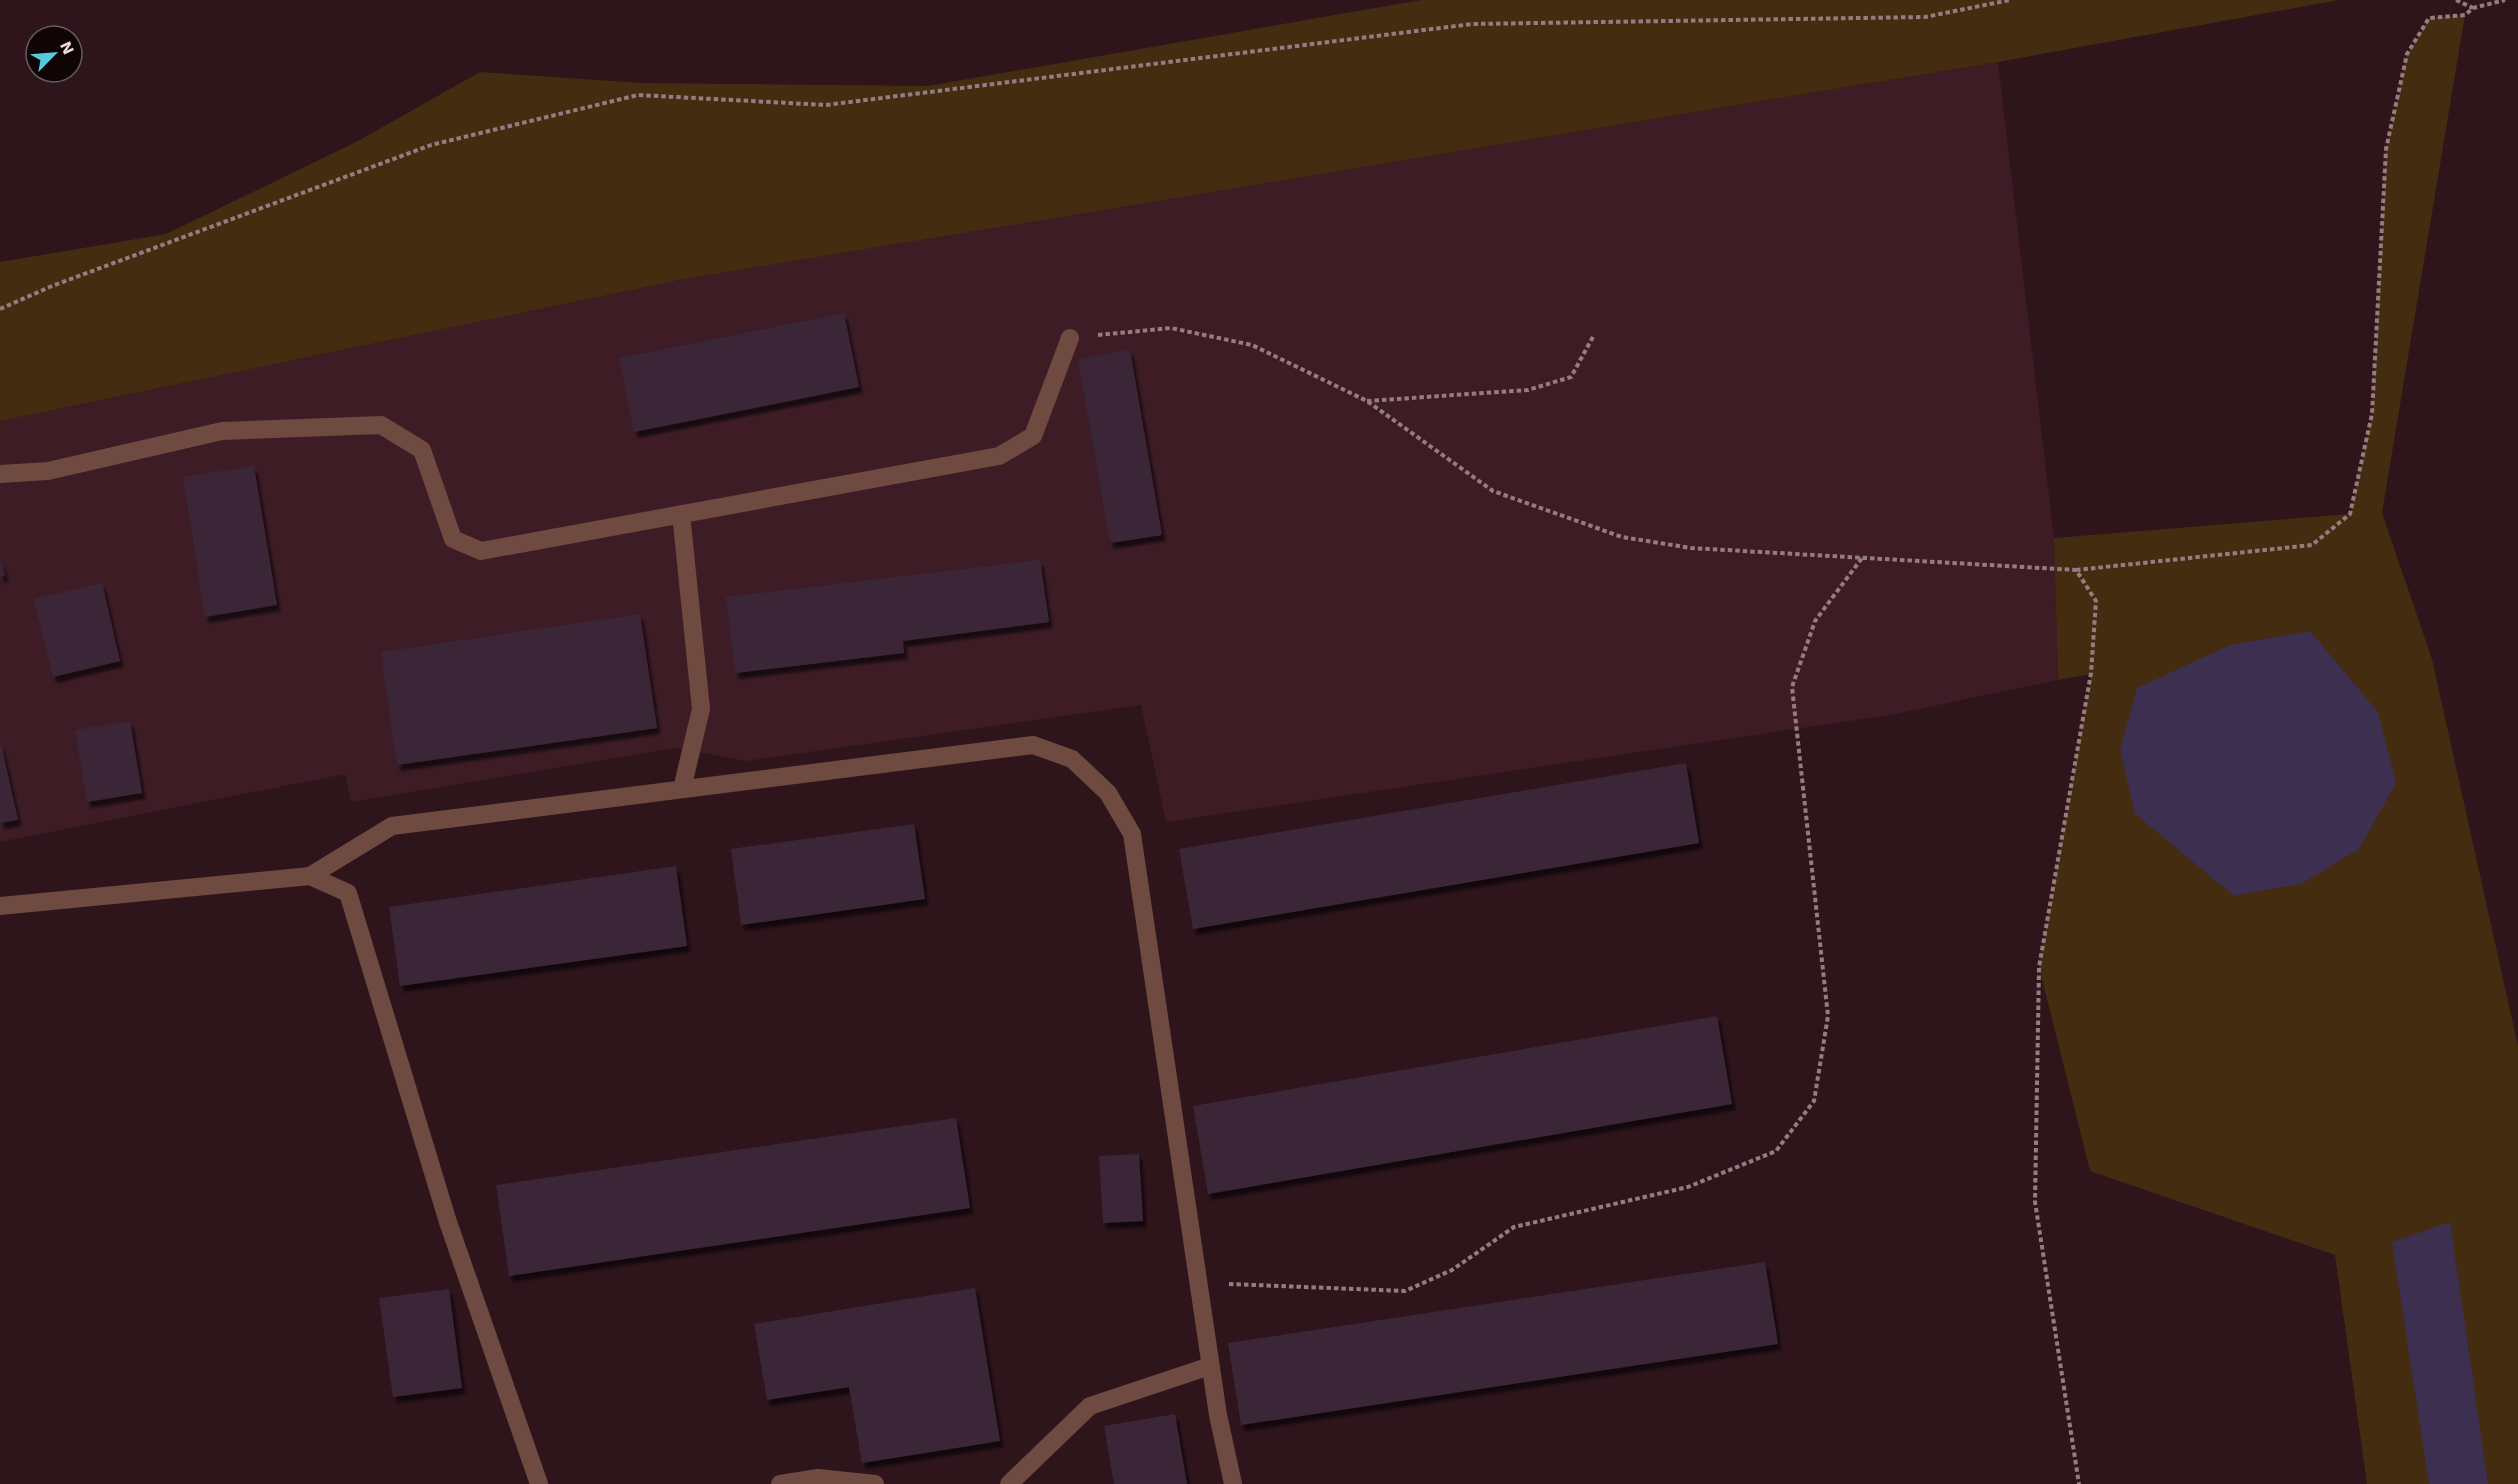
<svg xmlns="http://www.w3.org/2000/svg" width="2518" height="1484" viewBox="0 0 2518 1484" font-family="'Work Sans',sans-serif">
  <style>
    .built { fill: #3d1c25 }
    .green { fill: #442c10 }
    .water { fill: #3c2f4f }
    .building { fill: #3b2637; filter: url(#shadow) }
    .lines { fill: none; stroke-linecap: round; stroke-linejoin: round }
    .path { stroke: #947d82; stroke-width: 4; stroke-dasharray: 4.5 3; stroke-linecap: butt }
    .minor { stroke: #6f4a40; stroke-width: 18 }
  </style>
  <defs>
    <filter id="shadow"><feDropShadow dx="3.5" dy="6" stdDeviation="1.5" flood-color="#0009"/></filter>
  </defs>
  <rect width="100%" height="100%" fill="#2e141b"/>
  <path class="built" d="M1998 62 2054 538 2058 680 1890 715 1166 822 1141 705 746 761 675 748 351 802 345 774 0 842V421L680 280Z"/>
  <path class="green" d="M1421 0H2339L1998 62 680 280 0 421V262L166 234 358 141 480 72 642 83 928 86Z
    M2465 15 2382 513 2432 659 2518 1046V1484H2367L2335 1255 2090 1171 2039 967 2091 674 2058 680 2054 538 2350 514 2372 414 2386 149 2407 54 2429 18Z"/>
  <path class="water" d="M2310 631 2378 712 2396 783 2359 849 2303 883 2234 896 2135 814 2120 749 2137 688 2230 645Z
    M2450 1222 2488 1484H2429L2392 1242Z"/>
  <path class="building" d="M844 313 859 387 634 432 619 358Z
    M1130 350 1162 535 1110 543 1078 359Z
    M254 466 277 605 205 617 183 477Z
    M0 559 5 575 0 577Z
    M1040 560 1049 622 903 641 904 653 735 673 726 597Z
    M102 583 120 661 53 677 34 599Z
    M640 614 657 728 397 765 381 652Z
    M130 721 142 793 87 802 75 730Z
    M0 740 18 820 0 823Z
    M1686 763 1699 843 1193 929 1179 849Z
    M914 824 925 899 741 925 731 849Z
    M676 866 687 946 400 986 389 907Z
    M1717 1016 1732 1104 1208 1194 1193 1106Z
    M956 1118 970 1208 509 1276 496 1185Z
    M1139 1154 1143 1221 1103 1223 1099 1156Z
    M1765 1262 1778 1344 1241 1425 1228 1343Z
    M975 1288 1000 1441 862 1463 849 1387 767 1400 754 1324Z
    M449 1289 462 1388 393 1397 379 1298Z
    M1175 1414 1187 1484H1114L1104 1426Z"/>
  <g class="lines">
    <path class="path" d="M2456 0 2473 8
      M0 309 52 286 431 145 638 95 826 105 1472 24 1925 17 2010 0
      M1098 335 1171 328 1252 345 1367 401 1493 491 1622 537 1691 548 2076 570 2096 601 2091 673 2039 967 2035 1202 2079 1484
      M1367 401 1528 390 1571 377 1594 335
      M2076 570 2312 545 2350 514 2372 414 2386 149 2407 54 2429 18 2465 15 2473 8 2505 0
      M1229 1284 1405 1291 1452 1270 1514 1227 1688 1187 1776 1151 1814 1101 1828 1016 1792 687 1815 621 1862 558"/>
    <path class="minor" d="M0 474 48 471 222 431 381 425 422 450 453 539 481 551 999 456 1033 436 1070 338
      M681 514 701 709 682 789
      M310 876 392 826 1033 745 1072 759 1108 793 1132 834 1218 1415 1233 1484
      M0 906 310 876 348 893 448 1222 539 1484
      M780 1484 818 1478 875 1484
      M1009 1484 1090 1406 1210 1366"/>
  </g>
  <g transform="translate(54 54) rotate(65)"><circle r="28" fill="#0f0507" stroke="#685b5d" stroke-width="1.5"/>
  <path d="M0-4.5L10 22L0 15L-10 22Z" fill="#53cbdb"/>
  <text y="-9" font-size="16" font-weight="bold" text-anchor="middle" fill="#eedbde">N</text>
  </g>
</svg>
